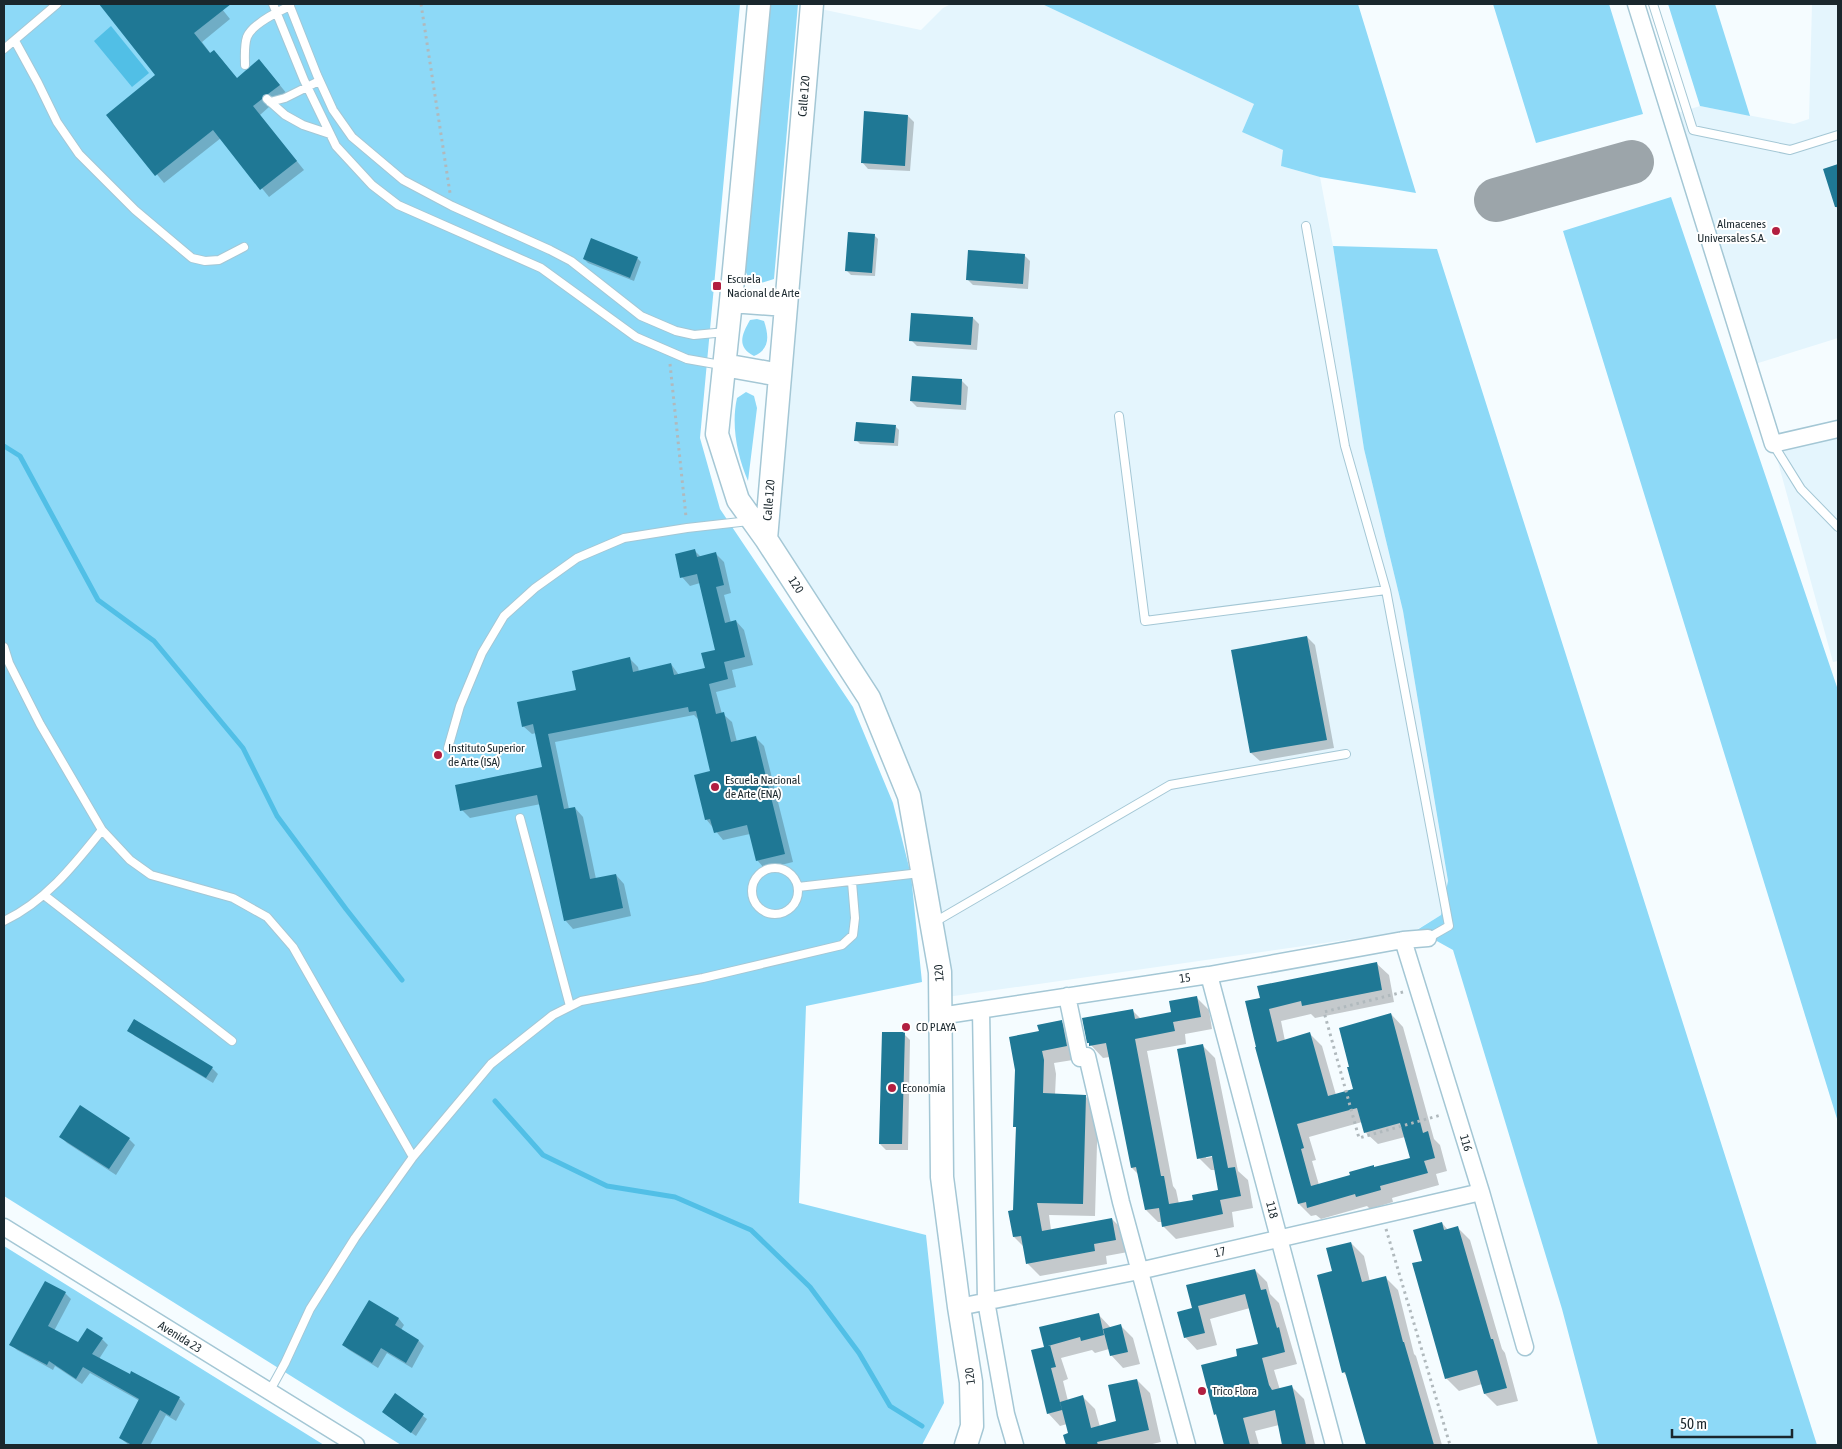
<svg xmlns="http://www.w3.org/2000/svg" width="1842" height="1449" viewBox="0 0 1842 1449" font-family="'Asap Condensed',sans-serif">
  <style>
    .built { fill: #e4f5fd }
    .green { fill: #8dd9f7 }
    .water { fill: #51bfe6 }
    .shadow { fill: #0003; fill-rule: evenodd }
    .lines { fill: none; stroke-linecap: round; stroke-linejoin: round }
    .stream { stroke: #51bfe6; stroke-width: 5 }
    .taxiway { stroke: #9ca5aa; stroke-width: 44 }
    .building { fill: #1f7895; fill-rule: evenodd }
    .service-casing { stroke: #a4c7d5; stroke-width: 10 }
    .minor-casing { stroke: #a4c7d5; stroke-width: 19 }
    .secondary-casing { stroke: #a4c7d5; stroke-width: 25 }
    .path { stroke: #b0b9bd; stroke-width: 3; stroke-dasharray: 2.5 4; stroke-linecap: butt }
    .service { stroke: #fff; stroke-width: 8 }
    .minor { stroke: #fff; stroke-width: 16 }
    .secondary { stroke: #fff; stroke-width: 22 }
    .poi-dot { fill: #b21f40; stroke: #fff; stroke-width: 2 }
    .labels { text-anchor: middle; stroke-width: 4; stroke-linejoin: round; paint-order: stroke }
    .street-label { font-size: 12px; fill: #1a272d; stroke: #fff }
    .poi-label { font-size: 12px; fill: #1a272d; stroke: #fff; text-anchor: start }
  </style>
  <rect width="100%" height="100%" fill="#f5fcff"/>
  <path class="built" d="M951 4H1042L1254 104 1242 132 1284 150 1281 166 1320 177 1333 246 1364 449 1403 611 1448 882 1441 915 1416 930 940 998 909 796 869 698 766 539 811 7 921 30 943 8Z
    M1812 4H1838V338L1755 364 1678 113 1700 106 1794 124 1809 119Z
    M1838 429V661L1833 662 1773 444Z"/>
  <path class="green" d="M4 4H740L700 438 720 509 853 707 893 803 911 875 922 982 806 1006 799 1203 926 1235 944 1403 922 1445H401L4 1196Z
    M770 4H798L774 279 761 283 750 281 744 268Z
    M1042 4H1358L1416 193 1320 177 1281 166 1283 150 1242 132 1254 104Z
    M1493 4H1609L1643 114 1536 143Z
    M1668 4H1715L1750 116 1700 106Z
    M1671 197 1838 690V1122L1563 231Z
    M1333 246 1437 249 1817 1445H1598L1562 1309 1453 950 1417 930 1441 915 1448 881 1403 611 1364 449Z
    M757 319 764 321C769 336 770 349 754 356 736 347 742 334 750 320Z
    M746 392 754 396 757 408 748 481C737 455 731 425 737 398Z
    M4 1246 324 1445H4Z"/>
  <path class="water" d="M111 26 149 73 132 87 94 41Z"/>
  <path class="shadow" d="M100 4H164L168 8 173 4H218L230 19 202 42 211 54 214 51 222 60 237 79 259 61 267 69 287 94 271 103 269 107 260 115 304 170 269 197 221 138 164 183 108 115 157 75Z
    M908 116 914 122 910 171 868 169 862 162Z
    M1838 166V212L1825 170Z
    M874 235 878 239 875 276 851 275 847 271Z
    M1024 255 1030 261 1028 289 973 285 967 279Z
    M637 258 641 262 634 281 588 263 584 259Z
    M973 318 979 324 977 350 917 346 911 340Z
    M962 381 968 387 966 410 917 407 911 401Z
    M895 426 899 430 898 446 860 444 856 440Z
    M695 551 701 557 715 553 724 562 731 593 724 595 731 623 736 621 744 630 753 665 732 670 736 687 716 692 722 714H723L732 722 737 742 756 738 764 746 793 862 765 869 757 860 750 834 723 840 706 819 712 772 699 720 694 715 555 742 569 809 575 808 583 817 596 879 616 875 624 884 631 916 573 929 565 920 541 804 470 818 462 810 543 768 536 733 532 734 523 726 630 659 638 667 639 672 671 664 679 675 706 669 716 651 700 583 690 586 682 577Z
    M1307 637 1315 645 1334 748 1260 761 1251 753 1233 651Z
    M1376 963 1389 975 1394 1002 1315 1018 1311 1014 1281 1021 1285 1041 1310 1034 1322 1046 1336 1095 1354 1090 1391 1014 1403 1027 1434 1139 1440 1145 1447 1171 1436 1174 1439 1185 1392 1198 1393 1202 1370 1209 1367 1206 1321 1219 1316 1215 1311 1216 1299 1204 1247 1002ZM1362 1122 1365 1132 1378 1144 1405 1137 1411 1159 1319 1185 1312 1161 1316 1160 1309 1137Z
    M1196 997 1209 1010 1212 1029 1185 1034 1186 1044 1147 1051 1173 1186 1176 1190 1179 1204 1195 1201 1219 1191 1215 1170H1211L1199 1158 1203 1046 1215 1058 1238 1171 1248 1180 1253 1208 1232 1212 1234 1227 1176 1239 1163 1226 1162 1222H1158L1146 1210 1139 1175 1132 1168 1110 1057 1103 1058 1088 1042 1132 1010 1141 1019 1173 1013ZM1206 1155 1218 1156 1206 1158Z
    M1061 1022 1074 1034 1079 1059 1054 1063 1056 1074 1055 1095 1085 1096 1098 1108 1095 1216 1049 1215 1051 1230 1112 1219 1124 1231 1128 1252 1106 1256 1107 1264 1040 1276 1028 1264 1024 1247 1014 1237 1017 1070 1040 1032Z
    M129 1030 212 1068 218 1074 213 1083 135 1036Z
    M904 1034 910 1040 908 1150H886L880 1144Z
    M61 1137 129 1139 135 1145 116 1175 67 1143Z
    M1442 1223 1448 1230 1458 1228 1470 1240 1502 1349 1505 1353 1518 1401 1497 1406 1485 1394 1482 1384 1459 1391 1446 1378 1424 1262Z
    M1351 1243 1364 1256 1370 1282 1386 1278 1398 1290 1414 1354 1416 1356 1442 1445H1367L1347 1376 1343 1372 1333 1272Z
    M1255 1270 1267 1282 1270 1294 1279 1303 1297 1364 1274 1370 1280 1390 1292 1387 1304 1399 1315 1445H1283L1279 1425 1255 1431 1259 1445H1226L1219 1418 1215 1414 1239 1357 1259 1344 1250 1308 1210 1319 1217 1345 1197 1350 1185 1337 1193 1309Z
    M65 1293 71 1299 54 1331 79 1344 102 1339 108 1345 99 1359 130 1376 132 1373 179 1398 185 1404 176 1421 166 1415 150 1445H129L120 1438 140 1401 90 1373 82 1384 55 1366 53 1370 17 1350 11 1344Z
    M370 1302 399 1319 404 1325 401 1330 419 1341 424 1346 412 1368 387 1353 378 1368 349 1350 343 1345Z
    M1098 1314 1111 1328 1121 1326 1133 1338 1140 1364 1123 1368 1111 1355 1109 1349 1095 1353 1092 1350 1061 1358 1068 1379 1063 1381 1068 1401 1083 1397 1095 1409 1100 1427 1118 1422 1137 1380 1150 1393 1161 1442 1148 1445H1067L1065 1436 1070 1434 1067 1424 1060 1426 1048 1413 1045 1348Z
    M395 1395 427 1419 416 1436 387 1415Z"/>
  <g class="lines">
    <path class="stream" d="M4 446 20 456 98 600 154 641 243 748 277 816 346 909 402 980
      M495 1101 543 1155 607 1186 675 1197 751 1230 810 1287 859 1353 890 1406 922 1426"/>
    <path class="taxiway" d="M1496 200 1632 162"/>
  </g>
  <path class="building" d="M99 4H231L194 33 210 53 214 50 237 78 259 59 280 85 268 94 263 95 262 99 253 106 297 161 260 190 213 130 155 176 106 115 155 75Z
    M864 111 908 115 905 166 861 163Z
    M1838 164V207H1835L1823 169Z
    M848 232 875 234 872 273 845 271Z
    M591 238 638 257 630 278 583 259Z
    M968 250 1025 254 1023 284 966 280Z
    M911 313 973 317 971 345 909 341Z
    M912 376 962 379 961 405 910 401Z
    M856 422 896 425 894 443 854 441Z
    M695 549 697 557 716 552 724 585 716 587 725 623 736 620 745 657 724 662 728 679 709 684 716 714 724 712 731 742 756 736 785 854 756 861 747 825 714 833 710 819 705 820 694 775 710 771 696 711 689 712 688 707 548 734 564 809 575 807 590 879 616 874 623 908 564 921 537 795 460 811 455 785 542 767 533 724 522 727 517 702 576 690 572 671 630 657 633 672 671 663 674 675 705 668 701 653 715 650 697 574 680 578 675 554Z
    M1307 636 1327 740 1250 753 1231 650Z
    M1377 962 1382 990 1302 1006 1301 1001 1269 1009 1277 1042 1310 1032 1328 1096 1353 1089 1347 1067H1349L1339 1028 1391 1013 1423 1133 1428 1131 1435 1158 1424 1161 1428 1173 1380 1186 1381 1190 1356 1197 1355 1194 1307 1208 1306 1202 1298 1204 1255 1047H1256L1245 1001 1260 998 1257 986ZM1357 1108 1364 1133 1400 1123 1410 1158 1374 1167V1165L1349 1172 1350 1175 1311 1186 1301 1149 1304 1148 1297 1124Z
    M1197 996 1201 1017 1173 1022 1175 1031 1135 1039 1161 1176H1164L1169 1204 1193 1200 1192 1195 1218 1190 1212 1156 1197 1159 1177 1049 1203 1044 1228 1168 1235 1167 1241 1196 1220 1200 1223 1214 1162 1227 1159 1208 1145 1210 1136 1167 1131 1168 1106 1043 1089 1046V1043H1087L1082 1018 1133 1009 1135 1019 1171 1012 1169 1001Z
    M134 1019 213 1067 206 1078 127 1031Z
    M1062 1020 1067 1046 1042 1051 1044 1060 1043 1093 1086 1095 1083 1204 1037 1203 1042 1231 1112 1218 1116 1240 1094 1244 1095 1251 1026 1264 1021 1236 1013 1237 1008 1211 1013 1210 1016 1127H1013L1015 1070 1009 1037 1039 1031 1037 1025Z
    M882 1032H905L902 1144H879Z
    M80 1105 130 1138 109 1169 59 1137Z
    M1442 1222 1444 1230 1458 1226 1491 1339H1493L1507 1388 1484 1394 1477 1370 1445 1379 1412 1263 1422 1261 1413 1230Z
    M1351 1242 1362 1282 1386 1276 1403 1342H1404L1434 1445H1366L1345 1372 1342 1373 1317 1275 1332 1271 1326 1248Z
    M1255 1269 1261 1290 1266 1289 1277 1328 1279 1327 1285 1352 1262 1358 1269 1385 1272 1390 1292 1385 1306 1445H1282L1275 1410 1243 1418 1250 1445H1224L1216 1414 1214 1415 1201 1365 1237 1356 1236 1349 1258 1344 1245 1294 1198 1306 1205 1333 1184 1338 1177 1312 1192 1308 1186 1285Z
    M45 1281 66 1292 48 1326 78 1342 87 1328 103 1338 92 1354 130 1374 131 1371 180 1397 170 1416 160 1410 141 1445H132L119 1438 139 1399 83 1367 76 1379 49 1361 47 1365 9 1345Z
    M369 1300 399 1318 395 1325 419 1340 406 1363 381 1348 372 1363 342 1345Z
    M1099 1313 1104 1335 1081 1341 1080 1337 1048 1346 1050 1345 1056 1367 1051 1368 1062 1410 1047 1414 1031 1350 1044 1347 1039 1327Z
    M1121 1324 1128 1352 1110 1356 1103 1329Z
    M1137 1379 1149 1430 1097 1442 1098 1445H1066L1063 1435 1068 1433 1060 1402 1083 1395 1091 1428 1116 1421 1108 1385Z
    M395 1393 424 1414 411 1433 382 1412Z"/>
  <g class="lines">
    <defs>
      <path id="service" d="M273 4 304 80 336 146 372 185 398 205 541 268 636 337 687 359 721 365
        M289 4 317 75 333 110 352 137 403 180 452 206 550 250 571 261 641 316 676 331 694 335 726 332
        M1653 4 1693 130 1790 150 1838 135
        M15 41 38 83 57 122 79 154 135 210 192 258 205 261 219 260 244 247
        M4 49 57 4
        M245 65C245 56 244 46 247 37 252 24 277 12 290 6
        M267 99 285 115 303 125 330 134
        M270 102 285 98 319 81
        M1306 226 1345 446 1386 590 1449 926 1428 938
        M1119 416 1145 621 1386 590
        M1773 444 1801 489 1838 527
        M4 647 9 663 40 724 102 830 130 860 151 875 233 898 267 917 293 947 413 1157
        M448 748 460 706 482 653 504 616 535 588 577 558 624 538 687 528 749 521
        M520 818 570 1006
        M752 891a23 23 0 1 1 46 0a23 23 0 1 1-46 0Z
        M798 887 920 873
        M44 895 232 1041
        M4 921C46 901 74 865 102 830
        M933 923 1170 785 1346 754
        M269 1392 285 1363 310 1309 355 1238 413 1157 491 1064 553 1015 581 1001 703 978 842 945 853 935 855 918 852 882"/>
      <path id="minor" d="M1636 4 1773 444 1838 429
        M1403 940 1481 1192 1525 1347
        M1209 975 1334 1445
        M1067 996 1080 1058 1087 1056 1121 1202 1187 1445
        M981 1010 986 1301 1006 1414 1015 1445
        M940 1016 1209 975 1403 940 1428 938
        M4 1227 356 1445
        M959 1307 1139 1271 1481 1192"/>
      <path id="secondary" d="M759 4 731 301 717 434 738 500 766 539 869 698 909 796 940 972 942 1177 959 1307 971 1382 972 1426 966 1445
        M731 301 786 305
        M724 365 780 375
        M766 539 812 4"/>
    </defs>
    <use href="#service" class="service-casing"/>
    <use href="#minor" class="minor-casing"/>
    <use href="#secondary" class="secondary-casing"/>
    <path class="path" d="M421 4 450 193
      M670 364 686 517
      M1403 992 1324 1012 1359 1138 1441 1115
      M1386 1229 1450 1445"/>
    <use href="#service" class="service"/>
    <use href="#minor" class="minor"/>
    <use href="#secondary" class="secondary"/>
  </g>
  <g class="poi-dot">
    <circle cx="1776" cy="231" r="5"/>
    <rect x="712" y="281" width="10" height="10" rx="2.5"/>
    <circle cx="438" cy="755" r="5"/>
    <circle cx="715" cy="787" r="5"/>
    <circle cx="906" cy="1027" r="5"/>
    <circle cx="892" cy="1088" r="5"/>
    <circle cx="1202" cy="1391" r="5"/>
  </g>
  <g class="labels">
    <g class="street-label">
      <text transform="translate(804 96) rotate(-85)" y="4">Calle 120</text>
      <text transform="translate(769 500) rotate(-85)" y="4">Calle 120</text>
      <text transform="translate(796 585) rotate(57)" y="4">120</text>
      <text transform="translate(939 973) rotate(-95)" y="4">120</text>
      <text transform="translate(1185 978) rotate(-8)" y="4">15</text>
      <text transform="translate(1466 1143) rotate(73)" y="4">116</text>
      <text transform="translate(1272 1210) rotate(75)" y="4">118</text>
      <text transform="translate(1220 1252) rotate(-13)" y="4">17</text>
      <text transform="translate(180 1337) rotate(32)" y="4">Avenida 23</text>
      <text transform="translate(970 1376) rotate(-97)" y="4">120</text>
    </g>
    <g class="poi-label">
      <text x="1766" y="228" text-anchor="end">Almacenes<tspan x="1766" dy="14">Universales S.A.</tspan></text>
      <text x="727" y="283">Escuela<tspan x="727" dy="14">Nacional de Arte</tspan></text>
      <text x="448" y="752">Instituto Superior<tspan x="448" dy="14">de Arte (ISA)</tspan></text>
      <text x="725" y="784">Escuela Nacional<tspan x="725" dy="14">de Arte (ENA)</tspan></text>
      <text x="916" y="1031">CD PLAYA</text>
      <text x="902" y="1092">Economía</text>
      <text x="1212" y="1395">Trico Flora</text>
    </g>
  </g>
  <rect width="1842" height="1449" fill="none" stroke="#1a272d" stroke-width="10"/>
  <path d="M1672 1429v8h120v-8" fill="none" stroke="#1a272d" stroke-width="2.5"/>
  <text x="1680" y="1429" font-size="15" fill="#1a272d" stroke="#ffffff" stroke-width="4" paint-order="stroke">50 m</text>
</svg>
